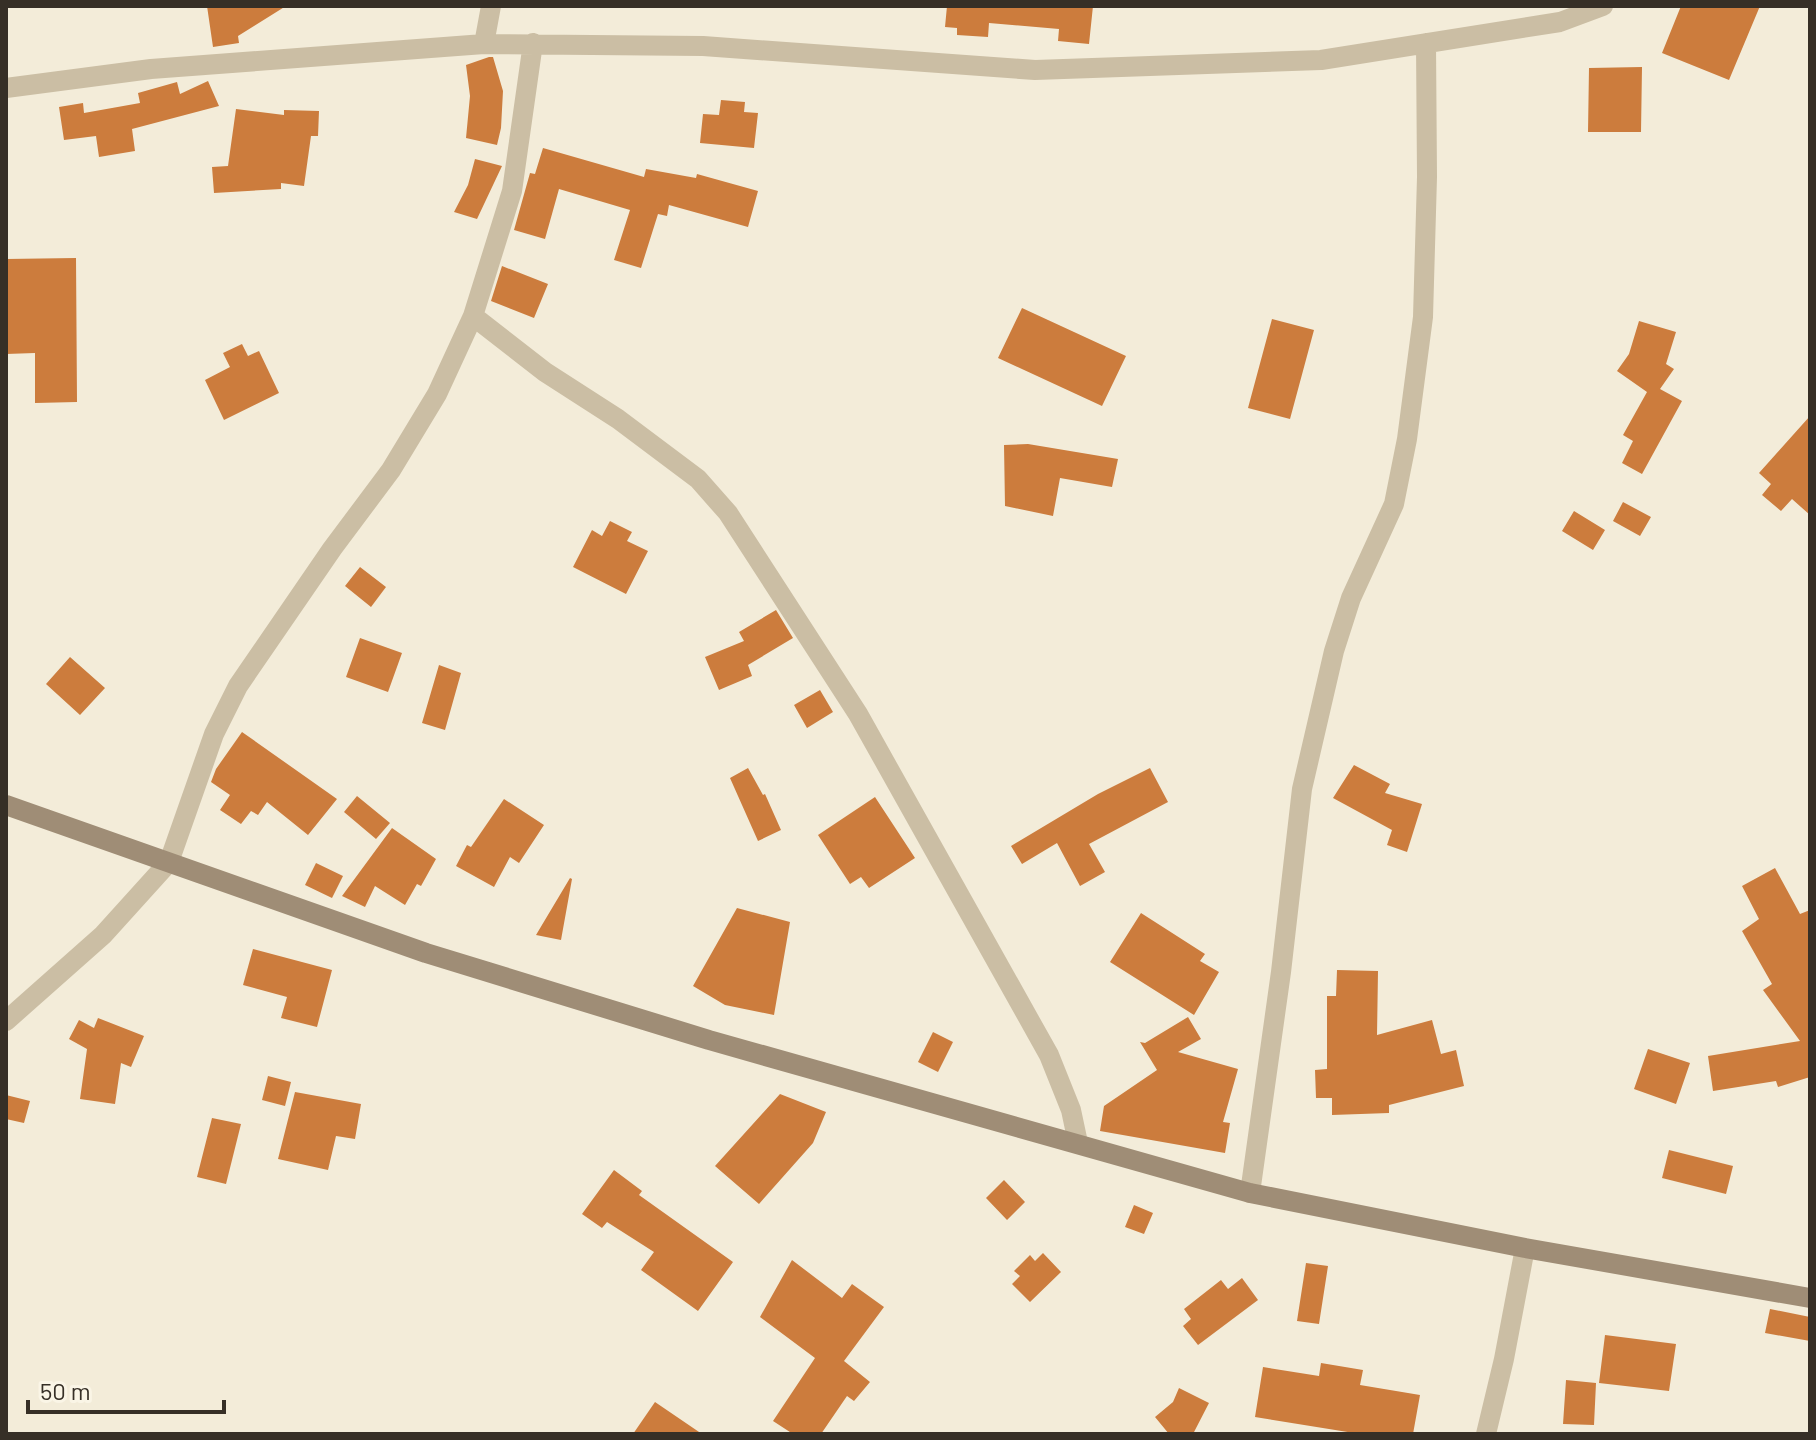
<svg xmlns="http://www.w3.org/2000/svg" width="1816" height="1440" viewBox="0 0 1816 1440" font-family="Barlow,sans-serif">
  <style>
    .building { fill: #cc7c3d }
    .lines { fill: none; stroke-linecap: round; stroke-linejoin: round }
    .minor { stroke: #cbbea4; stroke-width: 20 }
    .secondary { stroke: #9f8d76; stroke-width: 20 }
  </style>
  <rect width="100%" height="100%" fill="#f3ecd9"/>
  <path class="building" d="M207 6H286L238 36 239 43 213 47Z
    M947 6H1093L1089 44 1058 41 1059 29 989 23 988 37 957 35V28L945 27Z
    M1681 6H1760L1729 80 1662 53Z
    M489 57H493L503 91 501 128 497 145 466 138 470 96 466 65Z
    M1642 67 1641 132H1588L1589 68Z
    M208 81 219 106 132 129 135 151 99 157 96 136 64 140 59 107 83 103 84 113 140 103 138 93 177 82 180 94Z
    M721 100 745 102 744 112 758 113 754 148 700 143 703 114 719 115Z
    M236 109 284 115V110L319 111 318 136H311L304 186 281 183V189L214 193 212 167 228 166Z
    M543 148 644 177 646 169 696 178 697 174 758 191 748 227 669 205 667 216 658 214 641 268 614 260 630 210 559 189 545 239 514 230 530 173 535 174Z
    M475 159 502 166 477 219 454 212 468 185Z
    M76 258 77 402 35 403V353L6 354V259Z
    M502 266 548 284 534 318 491 301Z
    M1022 308 1126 356 1102 406 998 358Z
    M1272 319 1314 330 1290 419 1248 408Z
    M1639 321 1676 332 1666 364 1674 369 1660 389 1682 401 1642 474 1622 463 1633 441 1623 435 1647 392 1617 371 1629 354Z
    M242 344 248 356 259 351 279 393 224 420 205 380 230 367 223 353Z
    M1810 416V515L1792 499 1781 511 1762 495 1771 484 1759 473Z
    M1028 444 1118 459 1112 487 1060 478 1053 516 1005 506 1004 445Z
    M1623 502 1651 517 1640 536 1613 521Z
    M1574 511 1605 530 1593 550 1562 531Z
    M610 521 632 532 627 541 648 551 626 594 573 567 592 530 602 536Z
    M360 567 386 587 371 607 345 586Z
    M776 610 793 638 748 665 752 676 719 690 705 657 744 641 739 632Z
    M360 638 402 653 388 692 346 677Z
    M70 657 105 688 80 715 46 684Z
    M439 665 461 673 445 730 422 723Z
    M820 690 833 712 807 728 794 705Z
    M242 732 337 799 308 835 267 802 258 815 251 811 241 824 220 810 230 795 211 782 216 769Z
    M1354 765 1390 784 1385 793 1422 804 1407 852 1387 845 1392 830 1333 798Z
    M748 768 763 795 765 794 781 830 758 841 730 778Z
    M1150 768 1168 802 1089 844 1105 872 1080 886 1057 843 1022 864 1011 846 1098 794Z
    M357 796 390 823 376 839 344 812Z
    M875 797 915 858 869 888 861 877 850 884 818 835Z
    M504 799 544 825 519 863 510 857 494 887 456 866 467 845 471 847Z
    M392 828 436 859 421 886 417 884 405 905 375 886 365 907 342 896Z
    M316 863 343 876 332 898 305 885Z
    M1775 868 1800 914 1810 910V1077L1778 1087 1776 1081 1713 1091 1708 1056 1800 1041 1763 990 1772 984 1742 931 1759 919 1742 886Z
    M570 878 572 879 561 940 536 935Z
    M737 908 790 922 774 1015 725 1005 693 986Z
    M1141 913 1205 954 1200 961 1219 972 1194 1015 1110 962Z
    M253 949 332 970 317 1027 281 1018 287 997 243 985Z
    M1337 970 1378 971 1377 1035 1432 1020 1441 1054 1456 1050 1464 1086 1389 1105V1113L1332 1115V1098H1316L1315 1070 1327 1069V996H1336Z
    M1188 1017 1201 1039 1178 1052 1238 1069 1223 1122 1230 1123 1225 1153 1100 1131 1104 1106 1157 1070 1140 1042 1145 1043Z
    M98 1018 144 1036 131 1067 121 1063 115 1104 80 1099 87 1049 69 1039 79 1020 94 1028Z
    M933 1032 953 1042 938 1072 918 1062Z
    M1648 1049 1690 1063 1676 1104 1634 1089Z
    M268 1076 291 1082 285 1106 262 1100Z
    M295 1092 361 1104 355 1139 336 1136 328 1170 278 1159Z
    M780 1094 826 1112 813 1143 759 1204 715 1166Z
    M6 1095 30 1101 24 1123 6 1119Z
    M212 1118 241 1124 226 1184 197 1177Z
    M1669 1150 1733 1166 1726 1194 1662 1178Z
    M614 1170 642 1191 639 1195 733 1262 698 1311 641 1270 654 1252 607 1222 602 1228 582 1214Z
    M1004 1180 1025 1202 1007 1220 986 1198Z
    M1134 1205 1153 1213 1144 1234 1125 1227Z
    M1043 1253 1061 1272 1030 1302 1012 1284 1020 1276 1014 1271 1030 1255 1035 1261Z
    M792 1260 842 1298 852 1284 884 1307 844 1361 870 1382 854 1401 847 1396 821 1434H793L773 1421 815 1358 760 1317Z
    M1306 1263 1328 1266 1319 1324 1297 1321Z
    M1242 1278 1258 1300 1198 1345 1183 1326 1191 1319 1184 1309 1221 1280 1228 1289Z
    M1770 1309 1810 1317V1341L1765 1333Z
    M1605 1335 1676 1344 1669 1391 1599 1383Z
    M1321 1363 1363 1370 1360 1385 1420 1395 1413 1434H1360L1255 1417 1263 1367 1319 1376Z
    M1566 1380 1596 1383 1594 1425 1563 1424Z
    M1179 1388 1209 1403 1193 1434H1169L1155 1417 1173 1402Z
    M655 1402 702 1434H633Z"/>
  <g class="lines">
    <path class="minor" d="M484 44 491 6
      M6 88 151 69 484 44 703 46 1035 70 1321 60 1560 22 1603 6
      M473 316 545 372 618 419 698 479 728 513 858 714 1049 1055 1071 1110 1078 1143
      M6 1021 103 935 169 862 214 734 238 686 332 549 391 470 437 394 473 316 512 191 533 43
      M1250 1193 1281 972 1302 789 1334 651 1351 598 1394 504 1407 439 1423 317 1427 177 1426 43
      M1486 1434 1504 1359 1525 1248"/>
    <path class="secondary" d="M6 805 426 953 709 1040 1250 1193 1525 1248 1810 1298"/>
  </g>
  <rect width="1816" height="1440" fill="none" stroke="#362f26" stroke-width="16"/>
  <path d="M28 1400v12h196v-12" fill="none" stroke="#362f26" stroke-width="4"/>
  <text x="40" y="1400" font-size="24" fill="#362f26" stroke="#faf5e6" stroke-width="6" paint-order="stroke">50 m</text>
</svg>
